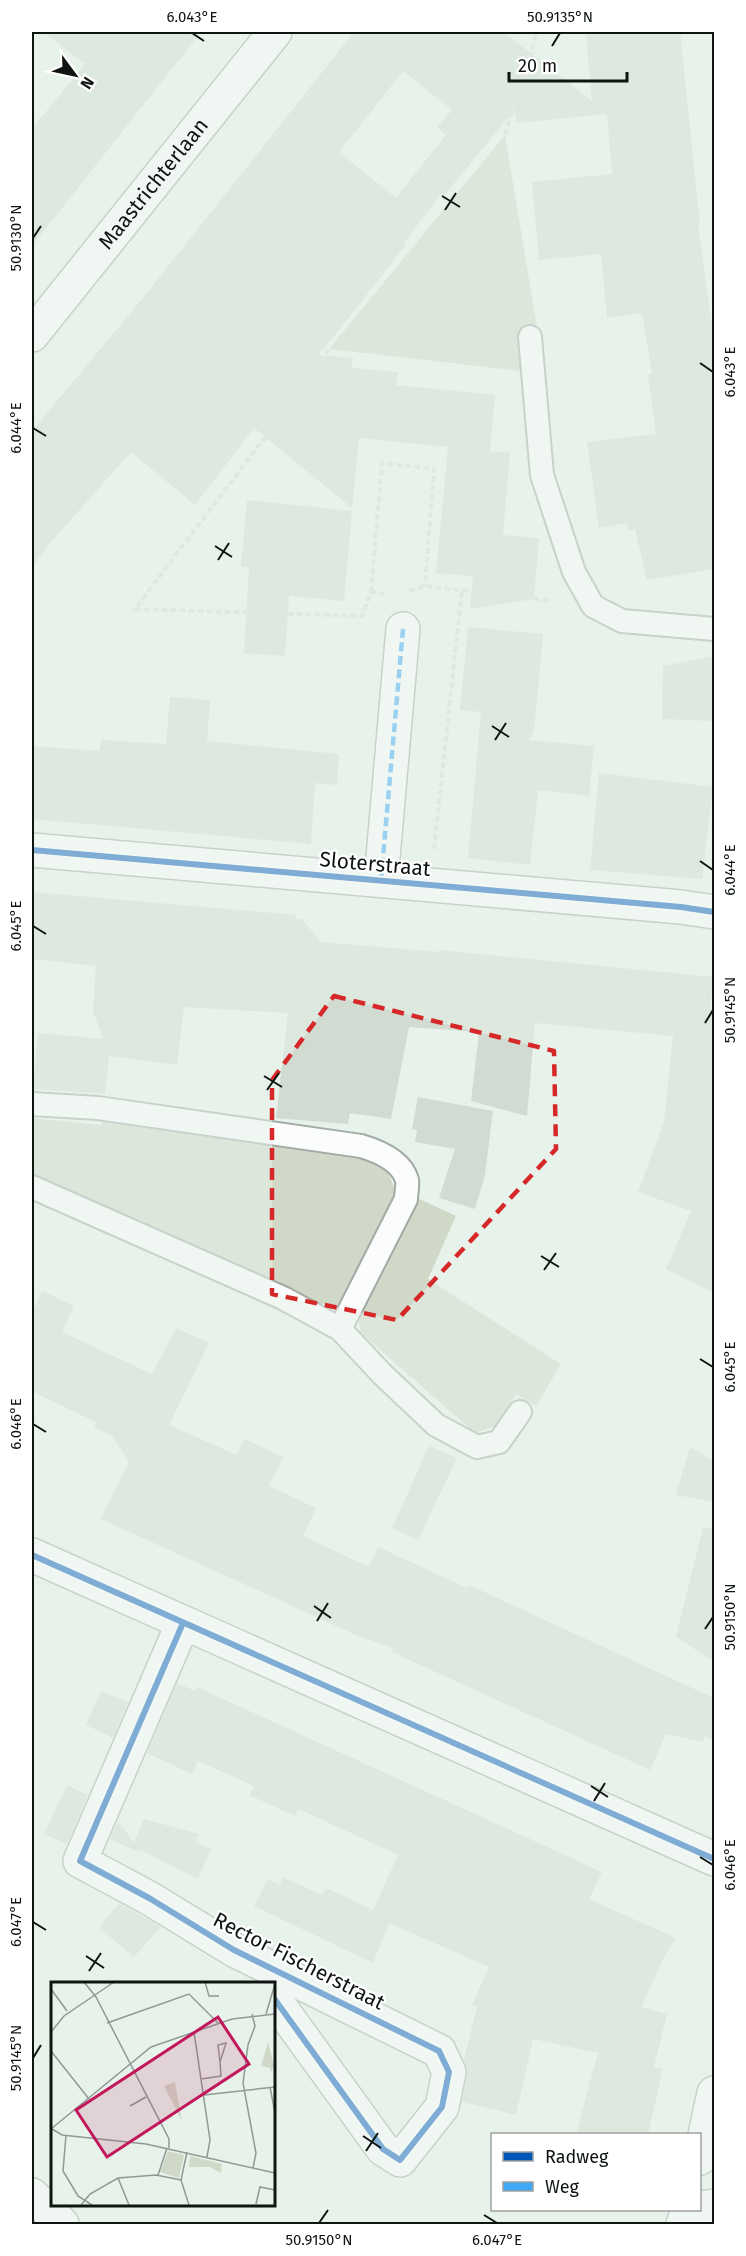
<svg xmlns="http://www.w3.org/2000/svg" width="746" height="2256" viewBox="0 0 746 2256" font-family="'Fira Sans',sans-serif">
  <style>
    .green { fill: #d0d8c7 }
    .building { fill: #d1dbd1; fill-rule: evenodd }
    .lines { fill: none; stroke-linecap: round; stroke-linejoin: round }
    .service-casing { stroke: #a2aaa5; stroke-width: 26 }
    .minor-casing { stroke: #a2aaa5; stroke-width: 36 }
    .path { stroke: #d9dcda; stroke-width: 4; stroke-dasharray: 6 3; stroke-linecap: butt }
    .service { stroke: #fbfdfc; stroke-width: 22 }
    .minor { stroke: #fbfdfc; stroke-width: 33 }
    .quiet { stroke: #3fa9f5; stroke-width: 4.5; stroke-dasharray: 9 4.5; stroke-linecap: butt }
    .cycleway-casing { stroke: #fff; stroke-width: 10 }
    .cycleway { stroke: #0057b8; stroke-width: 6 }
    .marked { fill: none; stroke: #d62828; stroke-width: 4.5; stroke-dasharray: 12 8; stroke-linejoin: round }
    .ticks { fill: none; stroke: #0e1511; stroke-width: 2 }
    .labels { text-anchor: middle; stroke-width: 4.5; stroke-linejoin: round; paint-order: stroke }
    .street-label { font-size: 21px; fill: #0e1511; stroke: #fff }
    .inset-road { fill: none; stroke: #909a94; stroke-width: 1.5 }
    .view { fill: #c2185b; fill-opacity: 0.15; stroke: #c2185b; stroke-width: 3 }
    .inset-edge { fill: none; stroke: #0e1511; stroke-width: 3 }
    .neatline { fill: none; stroke: #0e1511; stroke-width: 2 }
    .ticks-label { font-size: 15px; text-anchor: middle; fill: #0e1511 }
  </style>
  <rect width="100%" height="100%" fill="#e7f2eb"/>
  <path class="green" d="M505 135 538 333 530 337 520 371 329 349Z
    M32 1118 102 1125 103 1118 367 1157 386 1168 397 1194 344 1302 330 1307 84 1203V1197L32 1174Z
    M415 1197 456 1216 428 1279 561 1364 536 1406 516 1394 496 1426 475 1433 361 1333 358 1317Z"/>
  <path class="building" d="M43 32H201L32 246V129L85 64Z
    M354 32H504L592 101 586 34 616 32H680L700 224 698 225 714 340V569L647 580 635 529 628 530 627 523 599 528 587 442 656 434 648 375 652 374 642 313 607 318 601 254 539 260 532 182 612 174 607 114 516 123 515 109 443 197 440 195 404 243 406 245 319 355 353 358 351 368 398 372 396 385 495 395 490 451 510 453 503 535 539 538 534 599 470 609 473 576 436 573 448 447 359 438 352 508 254 428 195 505 131 452 51 542 32 567V431L143 298ZM403 71 452 110 437 127 446 135 396 198 339 152Z
    M247 500 352 511 344 601 289 596 285 656 244 653 249 567H241Z
    M468 627 543 634 534 732 529 740 594 746 589 796 538 790 530 865 468 858 481 712 460 710Z
    M714 656V721L662 719 663 666Z
    M170 697 210 700 207 741 339 754 337 785 315 783 311 844 32 819V746L100 751 101 740 166 744Z
    M599 773 713 787 702 879 590 870Z
    M32 892 296 915 295 919H302L321 942 438 952 439 950 714 977 710 1009 714 1010V1293L666 1269 691 1211 638 1192 664 1122 673 1036 535 1023 527 1116 471 1101 479 1032 409 1027 391 1119 350 1113 348 1124 276 1118 288 1013 184 1007 177 1065 109 1056 105 1094 33 1089 38 1033 103 1039 93 1011 96 966 32 959Z
    M418 1097 493 1111 485 1175 475 1209 439 1198 455 1149 415 1142 417 1130 412 1129Z
    M42 1291 74 1306 62 1332 152 1374 176 1328 209 1343 169 1425 237 1455 244 1439 283 1457 269 1486 316 1508 303 1536 369 1567 378 1547 467 1588 469 1585 714 1698V1740L704 1737 703 1742 666 1734 650 1770 392 1652 393 1648 356 1635 101 1519 129 1461 111 1435 94 1427 96 1422 33 1392 32 1396V1313Z
    M429 1446 457 1458 418 1540 392 1528Z
    M690 1447 714 1461V1502L676 1495Z
    M703 1527 714 1529V1662L676 1637Z
    M177 1683 195 1691 197 1687 602 1872 589 1899 676 1938 666 1953 641 2007 667 2014 654 2067 663 2069 648 2134H576L598 2053 533 2039 516 2115 462 2102 467 2075 464 2059 477 2007 472 2005 489 1967 389 1923 373 1963 254 1906 268 1879 280 1885 283 1877 322 1895 326 1888 373 1910 398 1855 299 1809 295 1816 249 1795 254 1786 198 1761 192 1774 147 1753Z
    M101 1691 128 1702 113 1738 86 1725Z
    M67 1785 88 1795 67 1844 44 1834Z
    M144 1819 199 1834 196 1842 211 1849 198 1879 137 1848 141 1853 110 1839 118 1821 134 1843Z
    M119 1903 161 1927 134 1957 99 1928Z"/>
  <g class="lines">
    <defs>
      <path id="service" d="M530 337 542 475 574 572 593 606 622 621 714 629
        M32 1104 98 1108 361 1146C378 1151 401 1160 407 1180 408 1185 406 1194 406 1199L340 1329
        M32 1187 283 1298 340 1329 382 1374 436 1425 477 1447 499 1442 520 1412"/>
      <g id="minor">
        <path id="s1" d="M32 335 275 32"/>
        <path d="M32 850 681 907 714 912"/>
        <path d="M381 880 403 629"/>
        <path d="M32 1555 714 1859"/>
        <path d="M183 1623 80 1861 149 1898 234 1950 439 2051 449 2072 442 2107 400 2160 383 2149 273 1997"/>
        <path d="M700 2158 714 2093"/>
        <path d="M32 2195 62 2224"/>
        <path d="M700 2208 714 2206"/>
        <path d="M683 2224 688 2210"/>
      </g>
    </defs>
    <use href="#service" class="service-casing"/>
    <use href="#minor" class="minor-casing"/>
    <path class="path" d="M505 135 537 32
      M329 349 275 424 135 609 362 616 371 592 388 594
      M409 591 425 586 553 601
      M371 592 382 463 434 469 425 586
      M434 849 462 590"/>
    <use href="#service" class="service"/>
    <use href="#minor" class="minor"/>
    <path class="quiet" d="M381 880 403 629"/>
    <defs>
      <path id="cycleway" d="M32 850 681 907 714 912
        M32 1555 714 1859
        M183 1623 80 1861 149 1898 234 1950 439 2051 449 2072 442 2107 400 2160 383 2149 273 1997"/>
    </defs>
    <use href="#cycleway" class="cycleway-casing"/>
    <use href="#cycleway" class="cycleway"/>
  </g>
  <path d="M0 0H746V2256H0ZM334 996 554 1051 556 1149 397 1320 272 1294V1080Z" fill="#e7f2eb" fill-opacity=".55" fill-rule="evenodd"/>
  <path class="marked" d="M334 996 554 1051 556 1149 397 1320 272 1294V1080Z"/>
  <path class="ticks" d="M192 33 204 41M552 46 560 33M442 196 460 207M445 210 456 193M33 238 41 226M700 363 713 372M33 428 46 436M215 546 232 557M218 560 229 543M492 726 509 737M495 740 506 723M700 861 713 870M33 926 46 934M705 1023 713 1010M264 1076 282 1087M267 1090 279 1073M541 1256 559 1267M544 1270 556 1253M700 1359 713 1367M33 1424 46 1432M314 1606 331 1618M317 1621 328 1603M705 1629 713 1617M591 1786 608 1797M594 1801 605 1783M700 1857 713 1865M33 1922 46 1930M86 1956 104 1968M89 1971 101 1953M33 2058 41 2045M363 2136 381 2148M366 2151 378 2133M484 2215 497 2223M319 2223 328 2210"/>
  <g class="labels">
    <g class="street-label">
      <text dy="7" stroke="none"><textPath href="#s1" startOffset="194">Maastrichterlaan</textPath></text>
      <text transform="translate(375 864) rotate(5)" y="7">Sloterstraat</text>
      <text transform="translate(299 1961) rotate(27)" y="7">Rector Fischerstraat</text>
    </g>
  </g>
  <g transform="translate(51 1982)">
    <rect width="224" height="224" fill="#e7f2eb"/>
    <path d="M217 60 223 84 220 90 219 86 210 84ZM124 100V101L131 139 113 104ZM117 169 133 173 128 196 109 190ZM139 174 171 182 170 191 159 185H138Z" fill="#d0d8c7"/>
    <path class="inset-road" d="M33 0 45 15 118 157V166M154 0 158 14H168M0 7 16 29M201 32 204 44 197 63 192 101 205 171 202 186M215 32 224 2M56 41 138 12 167 41M0 50 13 34 63 0M143 50 159 158 156 175M0 69 38 117M150 97 170 94 169 80 175 61 167 63 169 80M219 105 224 131M153 113 224 105M79 124 95 115M0 147 100 65 181 37 224 32M1 147 11 153 95 162 224 191M15 153 12 189 27 214 41 223M136 170 130 198 138 223M107 193 116 166M67 196 78 223M205 222 209 205 224 208M30 223 39 212 67 196 105 193 130 198"/>
    <path class="view" d="M167 35 198 82 56 175 25 128Z"/>
    <rect width="224" height="224" class="inset-edge"/>
  </g>
  <rect width="746" height="2256" fill="none" stroke="#ffffff" stroke-width="66"/>
  <rect x="491" y="2133" width="210" height="78" fill="#ffffff" stroke="#9fa1a0" stroke-width="1.5"/>
  <rect x="503" y="2152" width="30" height="9" fill="#0057b8" stroke="#9fa1a0" stroke-width="1.5"/>
  <text x="545" y="2163" font-size="18" fill="#0e1511">Radweg</text>
  <rect x="503" y="2182" width="30" height="9" fill="#3fa9f5" stroke="#9fa1a0" stroke-width="1.5"/>
  <text x="545" y="2193" font-size="18" fill="#0e1511">Weg</text>
  <g transform="translate(75 75) rotate(123)" stroke="#ffffff" stroke-width="4.5" paint-order="stroke">
  <path d="M0-4.5L10 22L0 15L-10 22Z" fill="#0e1511"/>
  <text y="-9" font-size="16" font-weight="bold" text-anchor="middle" fill="#0e1511">N</text>
  </g>
  <path d="M509 72v9h118v-9" fill="none" stroke="#0e1511" stroke-width="3"/>
  <text x="518" y="72" font-size="18" fill="#0e1511" stroke="#ffffff" stroke-width="4.5" paint-order="stroke">20 m</text>
  <rect x="33" y="33" width="680" height="2190" class="neatline"/>
  <g class="ticks-label">
    <text x="192" y="22">6.043°E</text>
    <text x="560" y="22">50.9135°N</text>
    <text transform="translate(16 238) rotate(-90)" y="5">50.9130°N</text>
    <text transform="translate(730 372) rotate(-90)" y="5">6.043°E</text>
    <text transform="translate(16 428) rotate(-90)" y="5">6.044°E</text>
    <text transform="translate(730 870) rotate(-90)" y="5">6.044°E</text>
    <text transform="translate(16 926) rotate(-90)" y="5">6.045°E</text>
    <text transform="translate(730 1010) rotate(-90)" y="5">50.9145°N</text>
    <text transform="translate(730 1367) rotate(-90)" y="5">6.045°E</text>
    <text transform="translate(16 1424) rotate(-90)" y="5">6.046°E</text>
    <text transform="translate(730 1617) rotate(-90)" y="5">50.9150°N</text>
    <text transform="translate(730 1865) rotate(-90)" y="5">6.046°E</text>
    <text transform="translate(16 1922) rotate(-90)" y="5">6.047°E</text>
    <text transform="translate(16 2058) rotate(-90)" y="5">50.9145°N</text>
    <text x="319" y="2245">50.9150°N</text>
    <text x="497" y="2245">6.047°E</text>
  </g>
</svg>
